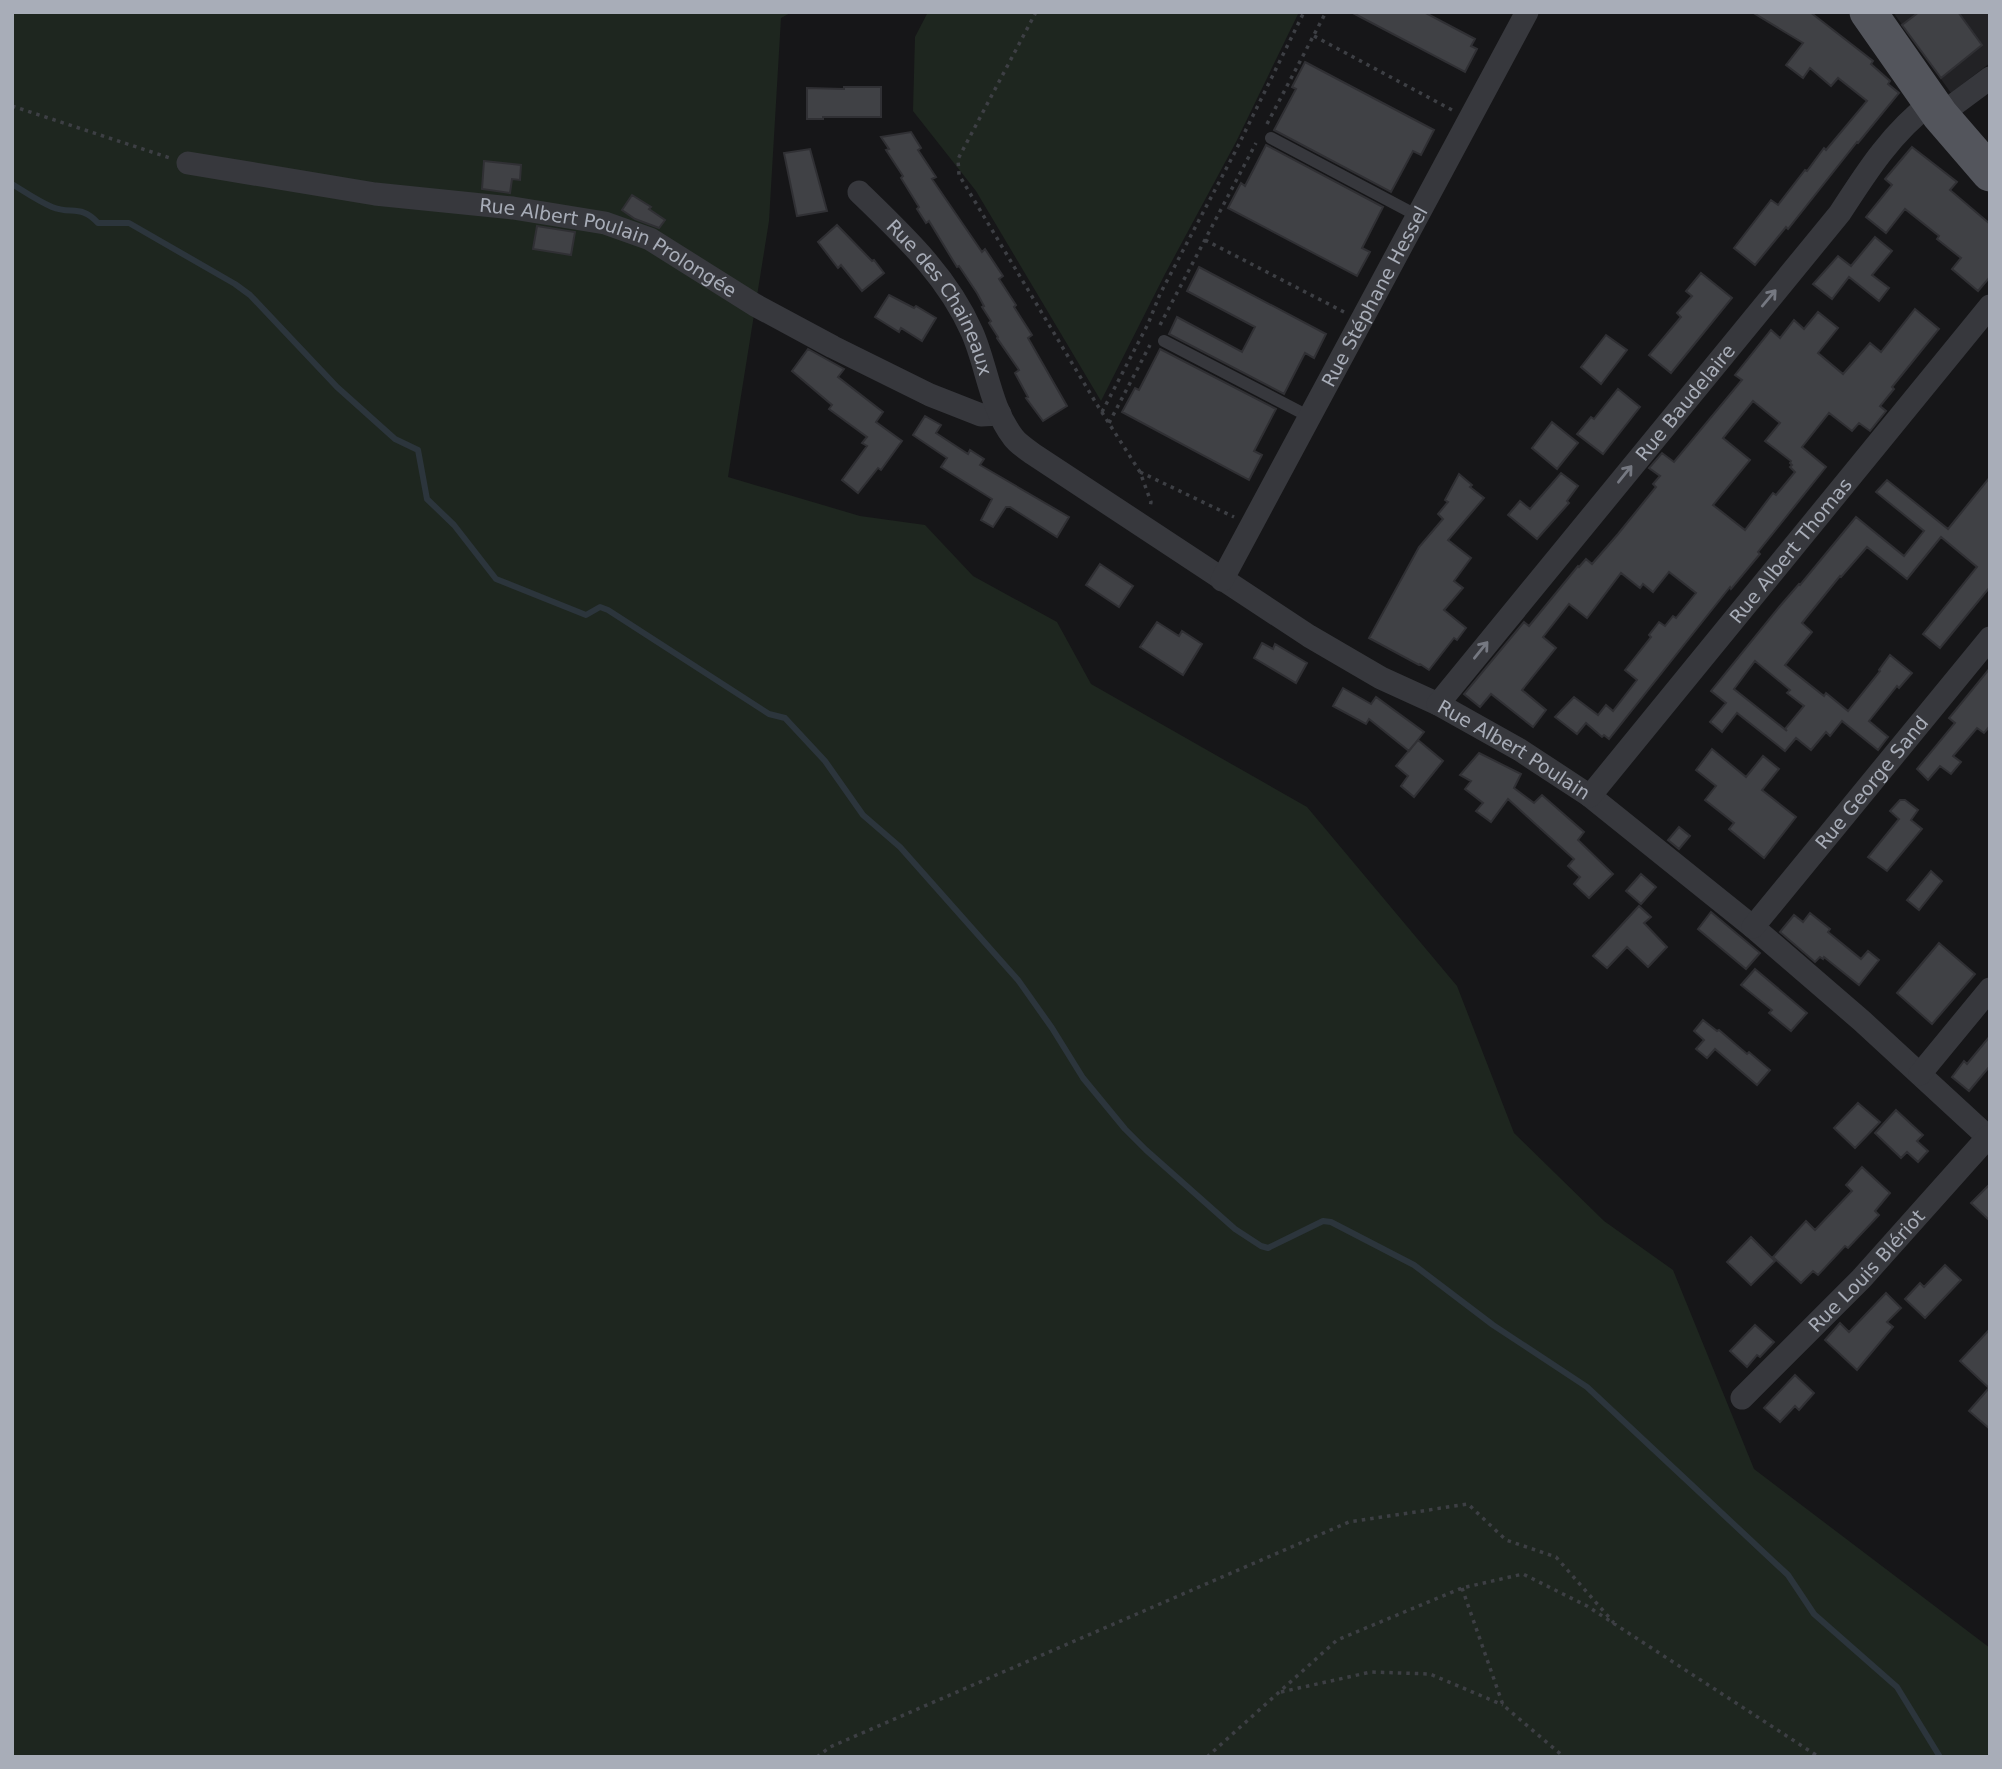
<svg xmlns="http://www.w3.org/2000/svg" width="2002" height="1769" viewBox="0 0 2002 1769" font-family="'DejaVu Sans',sans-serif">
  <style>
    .built { fill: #222225 }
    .green { fill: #1e261f }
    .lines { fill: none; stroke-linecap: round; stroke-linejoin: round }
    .stream { stroke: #2c353c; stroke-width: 6 }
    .building { fill: #404145; stroke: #303034; stroke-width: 2; fill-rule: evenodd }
    .path { stroke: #3d3f44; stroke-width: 3.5; stroke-dasharray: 3.5 5; stroke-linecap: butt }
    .service { stroke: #37383d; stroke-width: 12 }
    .minor { stroke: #37383d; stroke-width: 23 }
    .primary { stroke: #53555c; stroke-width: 37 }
    .oneway { stroke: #757881 }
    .labels { text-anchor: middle; stroke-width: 5; stroke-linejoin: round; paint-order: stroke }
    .street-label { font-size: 19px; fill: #a8adb8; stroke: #111113 }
  </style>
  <rect width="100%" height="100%" fill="#161618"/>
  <path class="built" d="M1893 12H1990V63L1951 93Z"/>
  <path class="green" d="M12 12H792L781 18 769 221 728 477 860 516 925 525 973 576 1057 622 1091 684 1307 807 1457 986 1514 1133 1604 1221 1673 1270 1754 1469 1990 1648V1757H12Z
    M928 12H1299L1236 142 1165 274 1101 401 976 191 913 111 915 37Z"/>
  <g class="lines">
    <path class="stream" d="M12 184C25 192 38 201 52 207 71 215 81 204 98 223H129L235 284 250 295 337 387 395 439 418 450 427 499 454 525 496 579 586 615 600 607 608 610 769 714 785 718 825 761 863 815 900 847 1018 980 1052 1028 1083 1078 1125 1129 1146 1150 1235 1229 1261 1246 1268 1248 1323 1221 1331 1222 1414 1265 1493 1325 1587 1387 1788 1575 1814 1614 1897 1687 1940 1757"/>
  </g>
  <path class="building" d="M1351 12H1424L1475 39 1471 46 1477 49 1465 72Z
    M1752 12H1810L1873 61 1871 64 1890 81 1888 84 1899 93 1858 143 1857 142 1788 229 1786 227 1755 265 1734 248 1771 200 1778 205 1805 170 1807 171 1824 148 1826 150 1867 101 1838 78 1831 86 1810 68 1803 78 1786 65 1803 43Z
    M1919 12H1958L1982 45 1941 78 1902 25Z
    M1305 62 1434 130 1421 155 1413 151 1391 192 1274 130 1296 89 1292 87Z
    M844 87H881V117H823V119H807V88L844 89Z
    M911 132 921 148 918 150 936 177 932 179 982 252 985 249 1003 276 999 279 1016 305 1014 307 1032 335 1028 338 1067 406 1043 421 1026 398 1028 397 1015 373 1019 370 997 338 998 337 989 323 991 321 982 307 984 306 977 293 959 266 957 267 929 221 926 223 917 209 919 207 901 178 903 176 886 150 889 149 881 137Z
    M1266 145 1383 207 1362 248 1370 252 1357 276 1228 208 1241 183 1245 186Z
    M1912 147 1957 182 1950 190 1990 224V277L1978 291 1952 269 1961 258 1937 239 1939 236 1905 209 1886 233 1866 217 1892 185 1885 179Z
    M810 149 827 211 797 216 784 153Z
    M484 161 521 165 520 180 512 179 510 193 482 189Z
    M632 195 651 207 649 209 665 220 659 228 635 219 622 210Z
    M837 225 872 261 874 260 884 273 862 291 841 265 838 268 818 242Z
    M537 226 575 232 571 255 533 249Z
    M1875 237 1892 251 1872 275 1889 288 1879 301 1849 277 1832 299 1813 284 1838 256 1851 266Z
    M1199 267 1326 334 1314 358 1305 353 1284 394 1169 334 1177 317 1242 352 1255 327 1187 291Z
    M1701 273 1732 298 1671 373 1649 355 1681 317 1677 313 1692 296 1686 291Z
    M889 295 914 308 916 306 936 318 922 341 901 328 899 332 875 317Z
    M1915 309 1939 329 1892 387 1894 389 1880 406 1886 411 1870 431 1859 423 1852 431 1829 413 1802 447 1826 467 1758 552 1760 554 1731 589 1730 587 1609 739 1604 735 1602 737 1586 723 1577 734 1555 717 1574 697 1598 715 1606 705 1613 711 1637 680 1625 670 1651 637 1649 635 1659 622 1665 626 1673 616 1676 618 1696 593 1669 572 1653 592 1643 584 1640 588 1621 573 1587 618 1569 604 1543 637 1556 648 1522 690 1546 710 1533 727 1491 694 1480 707 1464 694 1524 622 1529 626 1578 566 1579 567 1586 559 1592 564 1618 534 1656 487 1653 484 1660 476 1649 468 1662 453 1674 462 1742 380 1735 375 1771 330 1780 338 1794 320 1804 329 1818 312 1838 328 1818 353 1843 374 1870 343 1881 352ZM1753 401 1780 423 1765 441 1791 461 1790 463 1792 465 1790 467 1795 472 1776 495 1773 493 1745 530 1713 505 1750 460 1723 438Z
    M1606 335 1627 350 1601 384 1581 367Z
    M808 349 844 369 838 377 883 412 876 422 902 441 881 470 878 468 858 493 842 480 867 446 862 443 867 437 829 409 832 405 792 371Z
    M1160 349 1276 409 1254 451 1262 455 1249 480 1122 412 1135 388 1139 390Z
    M1618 389 1640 407 1603 454 1577 434 1591 417 1594 419Z
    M925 416 941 425 936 433 968 454 970 450 984 459 980 465 1069 517 1057 537 1010 507H1006L993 527 981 520 992 499 941 467 947 458 913 435Z
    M1552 422 1578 443 1557 469 1532 448Z
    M1561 473 1578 486 1567 501 1569 503 1537 539 1508 515 1520 501 1530 509Z
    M1459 474 1472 485 1470 487 1484 498 1448 540 1471 558 1454 581 1463 588 1444 610 1466 628 1457 640 1454 638 1429 670 1420 664 1419 665 1369 638 1419 547 1443 519 1438 514 1448 502 1445 500Z
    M1990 477V587L1940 648 1923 634 1977 567 1941 537 1907 579 1867 547 1841 577 1840 576 1802 623 1812 632 1785 665 1824 696 1826 693 1848 711 1880 671 1879 670 1890 655 1912 673 1899 688 1897 686 1869 721 1888 737 1878 750 1842 721 1830 736 1826 732 1811 750 1796 738 1785 751 1737 713 1722 732 1710 722 1726 703 1711 691 1780 606 1799 584 1800 585 1856 517 1904 556 1924 531 1876 492 1887 480 1948 529ZM1755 661 1790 690 1787 693 1804 706 1785 729 1787 731 1734 689Z
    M1100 564 1133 586 1119 607 1086 585Z
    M1157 622 1179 636 1182 631 1202 644 1183 675 1140 647Z
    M1262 643 1273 649 1275 644 1307 663 1296 683 1254 658Z
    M1990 668V726L1984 733 1977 728 1953 756 1961 762 1951 774 1940 766 1928 780 1917 769 1955 723 1949 718Z
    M1343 688 1371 704 1376 697 1424 732 1409 751 1369 719 1366 724 1333 706Z
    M1418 740 1443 761 1414 797 1401 786 1408 776 1396 766Z
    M1712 749 1746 777 1763 756 1779 769 1762 790 1796 817 1764 858 1729 829 1734 823 1705 800 1716 786 1696 770Z
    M1479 753 1521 774 1514 788 1534 803 1542 795 1584 832 1578 840 1613 874 1589 898 1574 884 1580 877 1568 866 1574 859 1508 799 1491 822 1476 811 1483 803 1465 789 1471 781 1460 775Z
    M1900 800H1905L1918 810 1911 820 1922 829 1887 871 1868 857 1899 819 1890 811Z
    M1679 827 1690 836 1679 849 1668 840Z
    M1931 871 1942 881 1919 910 1907 900Z
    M1641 874 1656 887 1641 904 1626 891Z
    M1639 906 1651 917 1644 923 1667 947 1648 967 1627 947 1607 968 1593 956Z
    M1711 912 1760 953 1746 969 1698 929Z
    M1810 913 1830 929 1828 932 1861 959 1868 951 1879 960 1859 985 1824 957 1823 959 1820 957 1815 962 1780 932 1794 915 1803 922Z
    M1939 943 1975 974 1932 1024 1897 993Z
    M1755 969 1807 1013 1791 1031 1769 1013 1772 1010 1741 985Z
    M1703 1020 1717 1031 1719 1030 1747 1054 1749 1052 1770 1070 1757 1085 1715 1049 1707 1058 1696 1049 1704 1040 1694 1031Z
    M1990 1036V1066L1969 1091 1952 1077 1964 1061 1967 1064Z
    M1858 1103 1880 1122 1855 1148 1834 1128Z
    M1896 1110 1923 1135 1917 1141 1928 1151 1918 1162 1907 1152 1901 1158 1875 1133Z
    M1862 1167 1890 1193 1875 1211 1879 1215 1848 1248 1845 1246 1818 1275 1813 1271 1801 1283 1773 1257 1806 1221 1815 1230 1852 1191 1846 1185Z
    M1990 1184V1221L1971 1203Z
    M1751 1237 1775 1261 1751 1285 1727 1262Z
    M1945 1265 1961 1280 1925 1318 1905 1299 1920 1283 1924 1287Z
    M1886 1293 1901 1308 1887 1322 1893 1327 1857 1370 1825 1340 1840 1323 1849 1332Z
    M1755 1325 1774 1342 1760 1357 1757 1355 1747 1367 1730 1351Z
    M1990 1329V1429L1969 1411 1989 1388 1960 1361Z
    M1795 1375 1814 1393 1799 1410 1795 1406 1780 1422 1764 1408Z"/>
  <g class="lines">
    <path class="path" d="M1036 12 958 159 959 175 1096 403 1140 472 1151 502 1150 507
      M1314 36 1452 110
      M12 106 170 158
      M1267 124 1326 12
      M1205 240 1344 312
      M1160 325 1256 143
      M1102 412 1148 324 1160 294 1235 152 1304 12
      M1109 423 1150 345
      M1140 472 1234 517
      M1462 1588 1503 1705 1564 1757
      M1281 1692 1371 1672 1430 1674 1503 1705
      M817 1757 830 1747 1349 1522 1468 1504 1506 1540 1556 1557 1614 1623
      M1207 1757 1337 1640 1462 1588 1523 1574 1587 1606 1819 1757"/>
    <path class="service" d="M1271 138 1418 216
      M1164 341 1310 417"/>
    <g class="minor">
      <path d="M1940 115 1990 78"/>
      <path id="s1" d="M188 163 375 194 513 208 605 223 650 239 755 305 833 347 930 395 981 415 1000 414"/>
      <path id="s2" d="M859 192C903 235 947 275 972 332 987 366 990 407 1013 437 1017 443 1026 449 1033 454L1309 636 1381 678 1438 704 1520 750 1590 796 1753 927 1862 1021 1990 1139"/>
      <path id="s3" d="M1222 580 1527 12"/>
      <path id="s4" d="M1438 704 1840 213C1867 171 1892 132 1932 102"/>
      <path id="s5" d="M1590 796 1990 306"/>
      <path id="s6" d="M1753 927 1990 638"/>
      <path d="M1920 1074 1990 989"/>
      <path id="s7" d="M1742 1398 1862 1278 1988 1137"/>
    </g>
    <path class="primary" d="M1868 12 1940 115 1990 173"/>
  </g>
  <defs><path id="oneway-shaft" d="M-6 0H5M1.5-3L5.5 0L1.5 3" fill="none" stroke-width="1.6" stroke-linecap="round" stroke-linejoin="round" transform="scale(1.75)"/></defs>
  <g class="oneway">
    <use href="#oneway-shaft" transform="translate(1769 298) rotate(-50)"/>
    <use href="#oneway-shaft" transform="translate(1625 474) rotate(-51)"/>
    <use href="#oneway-shaft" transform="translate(1481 650) rotate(-51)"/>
  </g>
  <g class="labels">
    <g class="street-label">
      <text dy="7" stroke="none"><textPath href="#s1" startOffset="432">Rue Albert Poulain Prolongée</textPath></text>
      <text dy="7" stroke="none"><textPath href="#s3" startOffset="322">Rue Stéphane Hessel</textPath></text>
      <text dy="7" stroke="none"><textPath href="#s2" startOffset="135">Rue des Chaineaux</textPath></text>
      <text dy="7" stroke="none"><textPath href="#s4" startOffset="390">Rue Baudelaire</textPath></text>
      <text dy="7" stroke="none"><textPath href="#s5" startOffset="317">Rue Albert Thomas</textPath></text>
      <text dy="7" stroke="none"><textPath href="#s2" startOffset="886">Rue Albert Poulain</textPath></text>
      <text dy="7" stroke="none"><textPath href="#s6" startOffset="187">Rue George Sand</textPath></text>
      <text dy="7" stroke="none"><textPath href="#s7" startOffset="178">Rue Louis Blériot</textPath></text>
    </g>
  </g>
  <rect width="2002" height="1769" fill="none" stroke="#a8adb8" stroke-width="28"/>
</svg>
